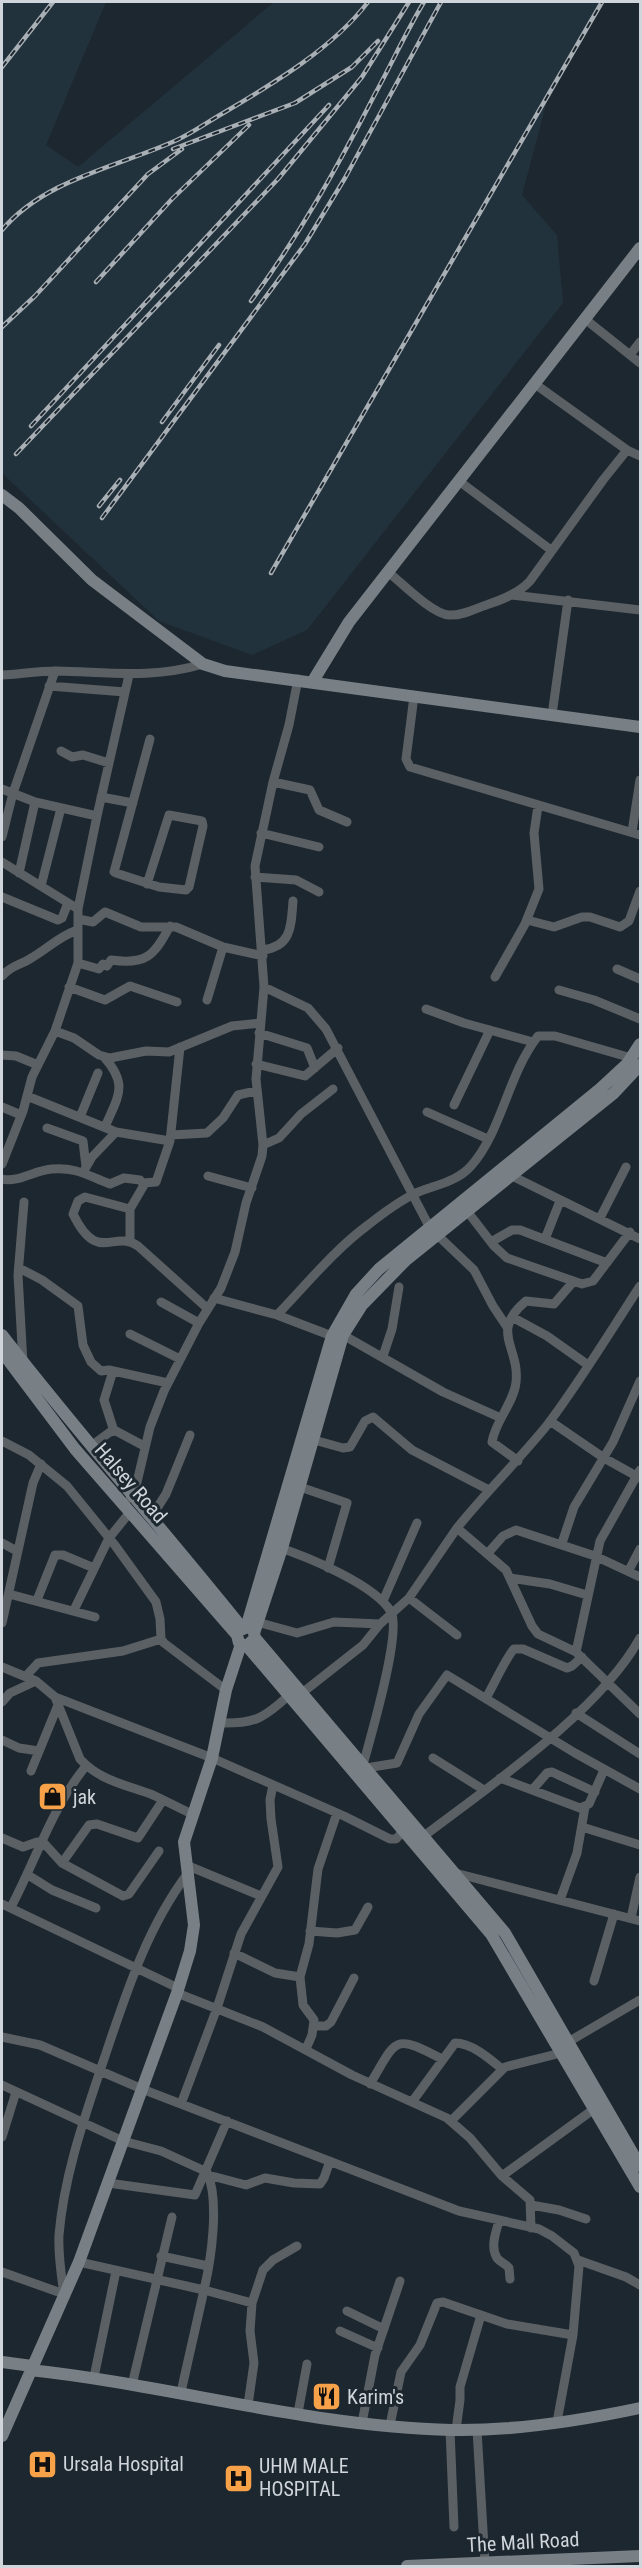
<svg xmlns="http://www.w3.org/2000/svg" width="642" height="2568" viewBox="0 0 642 2568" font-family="'Roboto Condensed',sans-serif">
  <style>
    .built { fill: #22323d }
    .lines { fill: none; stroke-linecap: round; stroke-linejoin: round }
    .street { stroke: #5b6064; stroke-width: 9 }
    .secondary { stroke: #788086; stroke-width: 12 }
    .rail-casing { stroke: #a9b0b5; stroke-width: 4.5 }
    .rail { stroke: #1d272f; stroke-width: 2; stroke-dasharray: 7; stroke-linecap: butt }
    .labels { text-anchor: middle; stroke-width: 6; stroke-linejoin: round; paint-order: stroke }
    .street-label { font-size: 20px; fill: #cfd5da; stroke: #1d272f }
    .poi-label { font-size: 20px; fill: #cfd5da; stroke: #1d272f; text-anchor: start }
  </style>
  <rect width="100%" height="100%" fill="#1d272f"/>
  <path class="built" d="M2 2H106L46 145 78 167 274 2H604L550 90 522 195 557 235 563 303 307 630 252 655 159 621 2 473Z"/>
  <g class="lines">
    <path class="street" d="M585 319 640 363
      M630 355 640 342
      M627 450 640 456
      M459 481 551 550
      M388 572C402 583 432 614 449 615 462 616 477 608 489 604 504 599 519 593 530 581L603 480 627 450 535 384
      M512 595 640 610
      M2 675C20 674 38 671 57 671 108 672 153 679 203 664
      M49 686 125 692
      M414 696 406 759 410 767 640 835
      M552 715 568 600
      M61 751 72 757 83 755 109 763
      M273 782 310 790 319 810 347 822
      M2 789 35 802 97 816
      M101 797 133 803
      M632 832 640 780
      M261 833 319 847
      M2 837 13 793 55 671
      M2 862 78 909 97 816 129 675
      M19 873 35 802
      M255 877 296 880 319 892
      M147 884 169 815 202 821 203 826 189 887 186 890 159 887 116 873 114 872 150 739
      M41 886 61 808
      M2 897 58 920 62 918 68 903
      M78 919 93 922 105 912 141 927H176L223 947 263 956
      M527 920 554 927 582 917H590L620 927 629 921 640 891
      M263 950C292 946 291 926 293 901
      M78 963 99 969 103 964 107 966 111 960C146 965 154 956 170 926
      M617 969 640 979
      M2 976C13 964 20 966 33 957 51 946 57 938 77 930
      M495 977 525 924 539 889 534 833 538 806
      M69 987 105 1000 130 986 177 1002
      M264 987 308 1008 326 1029 430 1228 474 1270 493 1306 507 1327
      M559 990 594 1000 640 1019
      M207 1000 223 947
      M426 1009 464 1023 533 1042
      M55 1031 74 1038 99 1055 110 1058 146 1051 169 1052 232 1026 260 1023
      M259 1033 307 1048 315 1068
      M2 1055 16 1056 38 1065
      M104 1057C129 1085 118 1096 105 1127
      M256 1064 305 1076 338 1048
      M27 1096 116 1132 170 1141
      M454 1105 490 1030
      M2 1107 21 1115
      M427 1112 488 1139
      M80 1117 98 1073
      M47 1128 83 1141 86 1167
      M171 1135 207 1133 223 1118 238 1095 256 1091
      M263 1145 279 1138 301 1114 333 1089
      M2 1164 23 1111 32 1077 55 1031 78 963V909
      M85 1169 92 1157 116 1132
      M208 1176 252 1188
      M512 1176 640 1239
      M2 1179C18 1183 35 1170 52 1169 77 1167 88 1176 110 1184L124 1178 140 1180 144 1185 130 1209V1242
      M143 1183 156 1182 170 1141 180 1047
      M130 1209 85 1197 78 1201 73 1214C98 1265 113 1229 138 1246L208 1309
      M467 1211 494 1246 507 1258 582 1284 593 1281 630 1232
      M600 1218 626 1167
      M545 1239 560 1201
      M491 1242 512 1230H520L607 1263
      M19 1268 42 1280 78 1306 83 1345 91 1362 101 1371 109 1370 168 1383
      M640 1286C610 1332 581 1380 548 1424 519 1460 486 1492 457 1528L506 1570 532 1626 538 1634 576 1652 640 1714
      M214 1298 277 1315 332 1336 343 1335 443 1392 501 1418
      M161 1302 199 1323
      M277 1315C306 1285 334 1250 368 1225 382 1214 398 1202 414 1194 433 1185 456 1183 471 1166 502 1131 508 1074 538 1036H555L635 1059
      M512 1317 547 1336 588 1365
      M130 1334 180 1359
      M383 1356 392 1329 399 1287
      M23 1363 18 1275 24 1202
      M113 1371 104 1400 114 1431
      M550 1421 604 1458 640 1478
      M314 1440 343 1448 350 1447 365 1421 373 1417 412 1450 489 1490
      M2 1441 29 1455 67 1486 114 1544 156 1602 160 1619 161 1639 164 1643 226 1690
      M91 1446 110 1432 116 1431 144 1446
      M518 1461 492 1442C495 1421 514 1403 516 1382 520 1347 489 1332 526 1301L554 1304 573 1282
      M294 1485 347 1503 328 1568
      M130 1498 134 1495 150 1427 164 1391 199 1323 221 1288 235 1252 246 1203 262 1156 263 1145 256 1079 264 987 255 866 273 782 289 725 298 679
      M152 1516 166 1494 190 1435
      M2 1543 17 1551
      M562 1543 574 1507 613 1442 640 1381
      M277 1547C306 1556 376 1585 391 1612 402 1632 370 1739 363 1765
      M488 1553 503 1536 516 1530 595 1556 640 1577
      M629 1570 640 1549
      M510 1578 550 1584 587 1595
      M9 1594 95 1617
      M409 1598 457 1635
      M37 1600 55 1555H63L94 1568
      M383 1601 417 1523
      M74 1610 109 1538 130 1512
      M257 1622 297 1633 334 1622 380 1624
      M2 1623 33 1483 41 1464
      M576 1652 600 1541 640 1470
      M2 1667 36 1681 55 1697 212 1758 344 1816 390 1839H396L408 1826
      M26 1676 38 1663 123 1651 161 1639
      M302 1693 363 1645 380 1624 409 1598 457 1528
      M55 1697 80 1759C100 1781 127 1785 153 1795 166 1801 179 1808 192 1814
      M486 1698C492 1688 508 1654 514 1649H523L567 1668 572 1666 582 1657
      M2 1702 10 1693 36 1681
      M576 1713 640 1754
      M219 1723C254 1724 263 1719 288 1696
      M2 1740 19 1748 39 1751
      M433 1758 484 1790
      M366 1768 397 1763 419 1714 447 1675 575 1753 640 1789
      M31 1771 58 1705
      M500 1778 580 1808 589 1804 604 1770
      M533 1789 547 1773 552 1772 595 1792
      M582 1827 640 1845
      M424 1836C491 1785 600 1711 640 1638
      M2 1838 23 1847 37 1842H43L62 1863 123 1896 129 1894 159 1851
      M62 1863 89 1825 97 1824 138 1838 163 1800
      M186 1865 261 1896
      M455 1873 640 1921
      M28 1875 52 1890 96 1908
      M560 1900 577 1853 585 1807
      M2 1904 178 1988
      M11 1907C36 1860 52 1807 86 1766
      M631 1918 640 1877
      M310 1931 337 1933 355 1930 368 1907
      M234 1953 275 1973 300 1977
      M594 1981 614 1914
      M177 1993 263 2027 352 2075 447 2118 470 2138 502 2176 530 2200 531 2228
      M314 2026H326L331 2022 354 1978
      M2 2037 40 2045 142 2089 459 2211 539 2229 552 2236 574 2253 579 2266 573 2335 557 2422
      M568 2042 640 2000
      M306 2049 312 2035 314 2020 303 2005 300 1977 309 1944 318 1869 337 1813
      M370 2084C397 2039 393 2033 442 2059
      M2 2085 123 2141 161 2151 207 2172C220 2201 211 2260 204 2290L252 2303
      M412 2102 455 2043C472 2043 490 2059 502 2069
      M181 2104 217 2008 241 1934 278 1867 271 1819 270 1800 273 1785
      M451 2121 505 2067 561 2053
      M2 2137 16 2092
      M208 2175 246 2185 265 2178 294 2183 320 2184 324 2178 330 2161
      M502 2176 594 2109
      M108 2183 195 2195 227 2121
      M531 2205 559 2210 586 2219
      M499 2221C496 2232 490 2247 497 2258 500 2262 506 2264 509 2268L510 2279
      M161 2256 208 2266
      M578 2260 626 2277 640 2285
      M79 2262 204 2290 181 2392
      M2 2272 64 2294C61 2274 58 2255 59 2235 64 2175 85 2116 104 2059 126 1994 146 1929 188 1873
      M347 2311 384 2329
      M340 2331 378 2348
      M94 2377 116 2271
      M132 2385 172 2217
      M248 2405 254 2363 250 2331 252 2303 263 2270 273 2260 297 2246
      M298 2413 307 2364
      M362 2423 375 2355 400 2281
      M390 2425 401 2372 420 2345 437 2303 443 2302 507 2324 573 2335
      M450 2430 454 2527
      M456 2430 460 2400V2387L481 2315
      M477 2430 485 2563"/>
    <path class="secondary" d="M2 495 19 508 92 580 203 664 225 671 640 727
      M313 681 349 622 640 248
      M2 1335C79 1435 164 1530 243 1629
      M2 1352 75 1449 237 1635 239 1643 247 1646 491 1934 640 2187
      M246 1628 332 1336 356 1294 379 1269 600 1089 627 1064 640 1044
      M255 1638 505 1933 640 2166
      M247 1646 255 1638 254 1633 282 1548 343 1335 362 1305 406 1260 614 1093 640 1065
      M2 2362 32 2366
      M30 2370C171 2385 309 2427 452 2430 514 2431 579 2421 640 2408
      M2 2436 79 2262 177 1993 190 1951 194 1925 184 1842 212 1758 226 1690 241 1644
      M407 2566 640 2556"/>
    <defs>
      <path id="rail" d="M2 67 53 2
        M173 149 295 103 352 67 378 41
        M2 230C45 179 118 167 177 140 194 132 209 121 225 112 274 83 333 48 368 2
        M96 282 172 199 249 125
        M251 301C299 236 338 166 375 94 392 63 406 32 424 2
        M2 327 35 296 148 174 182 149
        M162 422 219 345
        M31 426 329 105
        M16 454 278 179 362 77 409 2
        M99 506 120 480
        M102 518 305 244 345 178 441 2
        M271 573 602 2"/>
    </defs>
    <use href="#rail" class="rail-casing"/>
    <use href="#rail" class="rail"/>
  </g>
  <defs>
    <symbol id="shop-square" viewBox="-11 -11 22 22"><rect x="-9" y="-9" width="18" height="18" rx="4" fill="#f7a149" stroke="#1d272f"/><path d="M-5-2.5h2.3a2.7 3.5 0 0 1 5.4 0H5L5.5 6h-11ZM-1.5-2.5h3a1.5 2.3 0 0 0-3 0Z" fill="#111"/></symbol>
    <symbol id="restaurant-square" viewBox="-11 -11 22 22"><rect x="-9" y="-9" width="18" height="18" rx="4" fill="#f7a149" stroke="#1d272f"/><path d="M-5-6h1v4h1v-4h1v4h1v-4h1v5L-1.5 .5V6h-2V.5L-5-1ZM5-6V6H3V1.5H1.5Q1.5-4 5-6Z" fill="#111"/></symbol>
    <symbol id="hospital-square" viewBox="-11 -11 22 22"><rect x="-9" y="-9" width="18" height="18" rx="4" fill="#f7a149" stroke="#1d272f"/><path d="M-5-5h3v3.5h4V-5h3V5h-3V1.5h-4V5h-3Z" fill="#111"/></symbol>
  </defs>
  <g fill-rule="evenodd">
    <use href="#shop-square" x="36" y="1780" width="33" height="33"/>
    <use href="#restaurant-square" x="310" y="2380" width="33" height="33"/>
    <use href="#hospital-square" x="26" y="2448" width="33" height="33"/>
    <use href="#hospital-square" x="222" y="2462" width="33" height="33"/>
  </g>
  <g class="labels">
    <g class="street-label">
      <text transform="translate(131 1483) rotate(49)" y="7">Halsey Road</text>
      <text transform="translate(523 2542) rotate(-3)" y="7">The Mall Road</text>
    </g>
    <g class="poi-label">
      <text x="73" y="1804">jak</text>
      <text x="347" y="2404">Karim's</text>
      <text x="63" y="2471">Ursala Hospital</text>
      <text x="259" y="2473">UHM MALE<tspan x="259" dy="23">HOSPITAL</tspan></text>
    </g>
  </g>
  <rect width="642" height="2568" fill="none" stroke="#cfd5da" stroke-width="6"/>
</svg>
